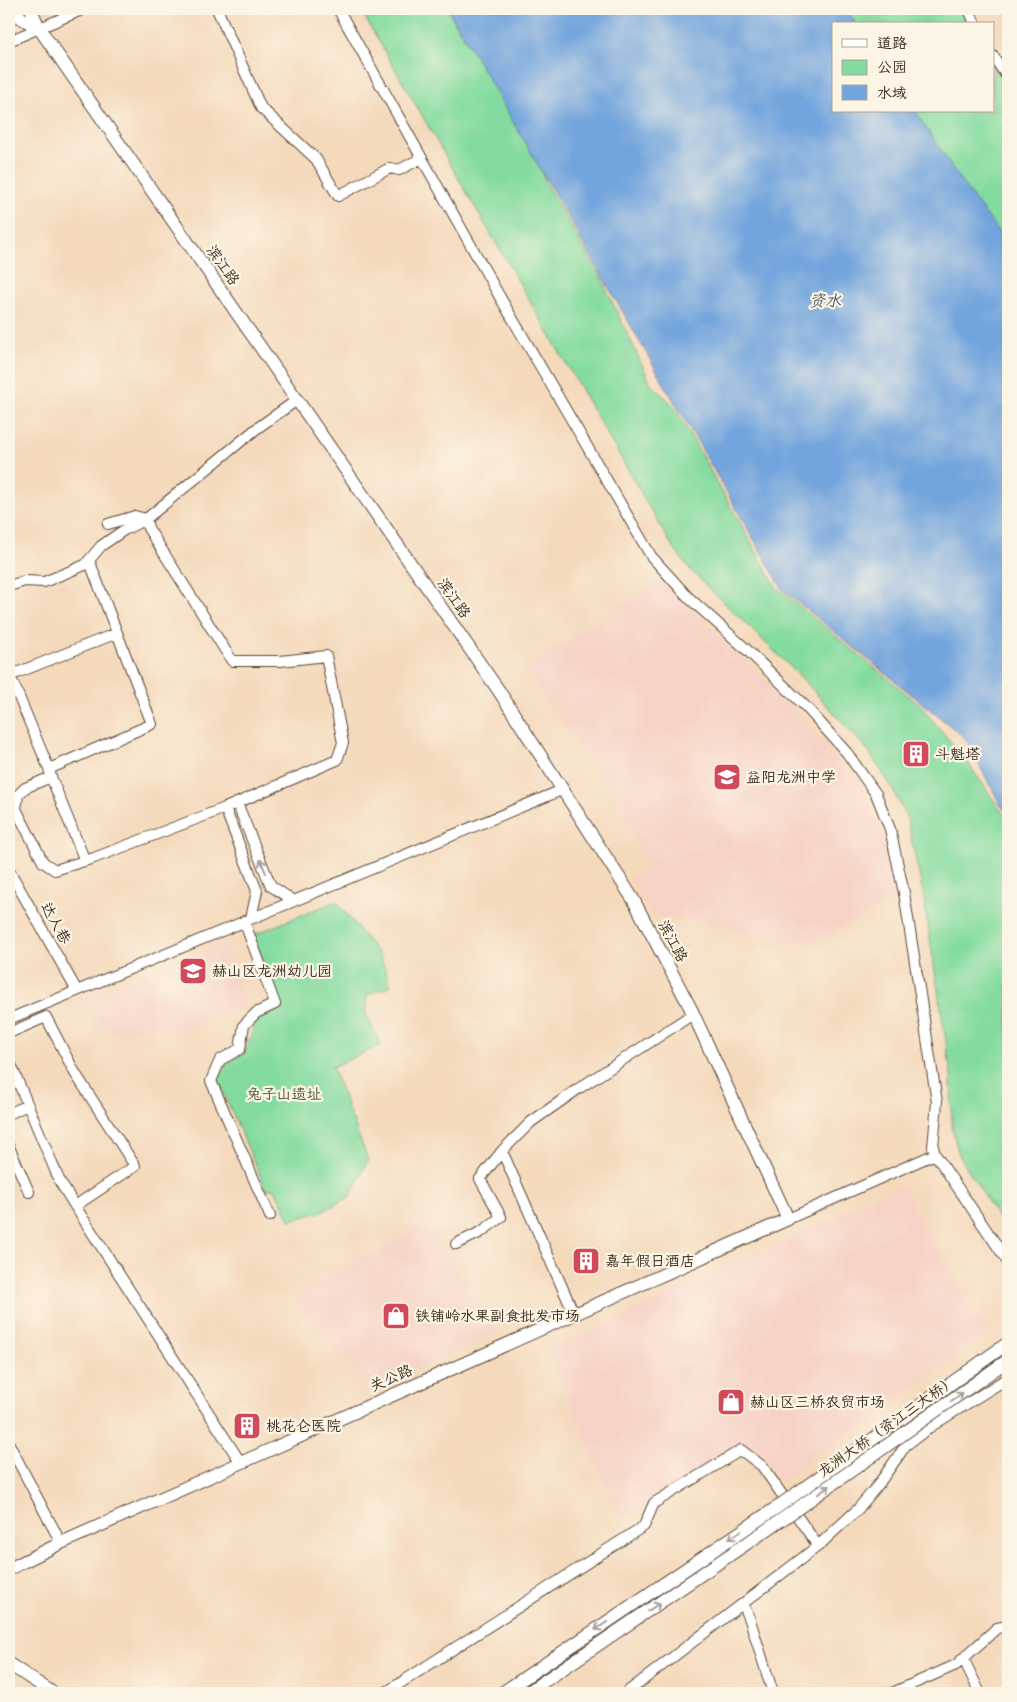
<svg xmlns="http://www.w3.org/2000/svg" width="1017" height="1702" viewBox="0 0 1017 1702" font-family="'Balsamiq Sans','LXGW WenKai TC',sans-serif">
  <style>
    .built { fill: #f6d1c5 }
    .green { fill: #83db9f; stroke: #5f825e }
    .water { fill: #72a4dd; stroke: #56677e }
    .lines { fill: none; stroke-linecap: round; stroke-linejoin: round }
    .minor-casing { stroke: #574436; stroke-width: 12 }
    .major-casing { stroke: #574436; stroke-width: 14 }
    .minor { stroke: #fff; stroke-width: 10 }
    .major { stroke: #fff; stroke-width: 12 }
    .major-bridge-casing { stroke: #574436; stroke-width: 14; stroke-linecap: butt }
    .major-bridge { stroke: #fff; stroke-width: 12 }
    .oneway { stroke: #a79f9a }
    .labels { text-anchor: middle; stroke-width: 4.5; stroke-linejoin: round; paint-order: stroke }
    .street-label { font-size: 15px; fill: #3b2a1e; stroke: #fcf5e5 }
    .poi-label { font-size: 15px; fill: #3b2a1e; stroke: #fcf5e5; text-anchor: start }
    .park-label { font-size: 15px; fill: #4d563e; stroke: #fcf5e5 }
    .water-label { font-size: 16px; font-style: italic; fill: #4e5561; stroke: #fcf5e5 }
  </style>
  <rect width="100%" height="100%" fill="#fcf5e5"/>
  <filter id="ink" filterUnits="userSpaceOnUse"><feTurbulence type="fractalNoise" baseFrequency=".02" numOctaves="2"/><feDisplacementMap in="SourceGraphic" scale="10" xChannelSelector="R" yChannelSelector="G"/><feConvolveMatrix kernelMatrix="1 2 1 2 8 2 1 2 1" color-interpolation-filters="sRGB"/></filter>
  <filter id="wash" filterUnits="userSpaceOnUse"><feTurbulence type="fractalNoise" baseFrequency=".0096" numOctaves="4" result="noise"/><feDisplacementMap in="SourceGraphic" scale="20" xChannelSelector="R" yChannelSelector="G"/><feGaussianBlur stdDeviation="1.12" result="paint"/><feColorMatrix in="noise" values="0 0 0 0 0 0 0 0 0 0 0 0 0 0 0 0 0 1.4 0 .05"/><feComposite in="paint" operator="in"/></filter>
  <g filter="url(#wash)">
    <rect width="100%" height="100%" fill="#f4d9bb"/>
    <path class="built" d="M659 580 716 633 797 712 837 758 866 796 881 830 894 898 810 945 676 917H655L630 878 648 868 631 832 619 802 524 669Z
      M224 943 247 1006 169 1037 161 1026 112 1033 80 1000Z
      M904 1184 918 1217 989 1333 781 1481 765 1459 731 1452 621 1519 548 1351Z
      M424 1221 497 1333 369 1389 291 1298 319 1280 390 1244Z"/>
    <path class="green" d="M360 9H447L536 156 546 184 602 280 651 384 673 405 777 588 920 705 967 762 1008 820V1234L959 1155 952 1129 951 1074 923 894 907 819 891 786 866 748 799 675 692 572 672 546Z
      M839 9H962L967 24H849Z
      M993 65 1008 86V245L906 111H993Z
      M336 901 380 956 391 986 367 995 366 1014 381 1045 332 1067 368 1160 350 1197 318 1213 290 1220 275 1189H266L218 1081 227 1063 245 1053 255 1021 281 1009 253 935Z"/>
    <path class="water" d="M448 9H846L856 24H833V111H915L963 184 1008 244V814L1001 806 965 738 783 590Z"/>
  </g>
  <g filter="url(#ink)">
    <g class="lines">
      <defs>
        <path id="minor" d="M217 9 261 108 316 159 338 196 390 168 399 170 422 158
          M338 9 501 299 651 556 688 597 746 649 807 708 847 753 876 794 890 829 904 893 937 1102 933 1147 935 1154 1008 1262
          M969 9 975 24
          M9 41 84 9
          M993 56 1008 78
          M9 586 25 581 44 582 85 565 101 546 124 530 146 519 256 429 297 400
          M9 673 49 769
          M9 676 117 633
          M51 777 49 769 152 724 89 560
          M237 803 271 886 294 901
          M225 808 257 891 251 918
          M85 861 51 777 25 788 18 795 16 809 43 862 55 870 94 858 225 808 337 760 343 743 326 656 280 661H232L148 528 146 519 135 516 108 524
          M9 870 77 991
          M244 921 275 1004 256 1013 244 1025 240 1049 220 1060 211 1081 270 1216
          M9 1019 562 790
          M9 1033 46 1017 75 1073 135 1166 75 1206 60 1182 9 1060
          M9 1114 27 1105
          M9 1147 29 1192
          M502 1151 574 1314
          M75 1206 241 1463
          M788 1219 935 1154
          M456 1244 481 1232 501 1217 480 1179 502 1151 531 1122 578 1089 693 1014
          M9 1444 61 1543
          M743 1603 750 1620 773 1693
          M963 1658 980 1693
          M385 1693 644 1526 654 1503 741 1450 762 1466 818 1546
          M626 1693 818 1546 858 1509 878 1485 906 1445 933 1425 1008 1378
          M892 1693 956 1665 997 1628 1008 1626"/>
        <path id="major" d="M15 9 21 18 39 28 31 9
          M9 1569 61 1543 788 1219 691 1009 633 899 499 691 39 28
          M9 1664 53 1693
          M502 1693 776 1508
          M527 1693 784 1518"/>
      </defs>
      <use href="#minor" class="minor-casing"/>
      <use href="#major" class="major-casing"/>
      <use href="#minor" class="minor"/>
      <use href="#major" class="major"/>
      <defs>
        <path id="major-bridge" d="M776 1508 1008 1343
          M784 1518 1008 1360"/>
      </defs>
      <use href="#major-bridge" class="major-bridge-casing"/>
      <use href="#major-bridge" class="major-bridge"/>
    </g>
    <defs><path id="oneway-shaft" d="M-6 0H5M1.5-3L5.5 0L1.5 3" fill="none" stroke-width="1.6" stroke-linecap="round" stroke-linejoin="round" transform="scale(1.25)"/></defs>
    <g class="oneway">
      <use href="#oneway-shaft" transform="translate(263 866) rotate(-112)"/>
      <use href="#oneway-shaft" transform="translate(957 1397) rotate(-35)"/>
      <use href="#oneway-shaft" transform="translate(824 1490) rotate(-35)"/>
      <use href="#oneway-shaft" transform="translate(735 1535) rotate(146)"/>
      <use href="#oneway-shaft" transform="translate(654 1607) rotate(-34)"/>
      <use href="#oneway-shaft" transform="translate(601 1626) rotate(146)"/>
    </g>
  </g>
  <defs>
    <symbol id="building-square" viewBox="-11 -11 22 22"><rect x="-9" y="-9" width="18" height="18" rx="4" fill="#d1495b" stroke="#fcf5e5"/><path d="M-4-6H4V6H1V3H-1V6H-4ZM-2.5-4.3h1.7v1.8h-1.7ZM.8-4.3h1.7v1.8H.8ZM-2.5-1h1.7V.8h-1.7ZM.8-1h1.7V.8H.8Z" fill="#fff"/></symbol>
    <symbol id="school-square" viewBox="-11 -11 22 22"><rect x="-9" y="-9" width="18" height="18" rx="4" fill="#d1495b" stroke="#fcf5e5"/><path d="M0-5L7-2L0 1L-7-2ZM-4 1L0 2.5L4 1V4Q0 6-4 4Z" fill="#fff"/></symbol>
    <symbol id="shop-square" viewBox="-11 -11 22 22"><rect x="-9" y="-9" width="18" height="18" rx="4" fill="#d1495b" stroke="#fcf5e5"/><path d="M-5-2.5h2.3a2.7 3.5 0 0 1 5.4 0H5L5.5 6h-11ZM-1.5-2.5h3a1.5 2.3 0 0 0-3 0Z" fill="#fff"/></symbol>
  </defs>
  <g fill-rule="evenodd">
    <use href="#building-square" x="900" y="738" width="32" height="32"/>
    <use href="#school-square" x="711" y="761" width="32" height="32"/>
    <use href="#school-square" x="177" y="955" width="32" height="32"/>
    <use href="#building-square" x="570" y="1245" width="32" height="32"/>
    <use href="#shop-square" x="380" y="1300" width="32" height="32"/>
    <use href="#shop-square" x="715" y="1386" width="32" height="32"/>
    <use href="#building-square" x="231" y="1410" width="32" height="32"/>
  </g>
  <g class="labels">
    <g class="street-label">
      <text transform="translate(223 265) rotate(55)" y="5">滨江路</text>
      <text transform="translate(454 598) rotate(55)" y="5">滨江路</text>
      <text transform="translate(56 923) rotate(61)" y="5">达人巷</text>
      <text transform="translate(673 941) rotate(62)" y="5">滨江路</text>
      <text transform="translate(391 1378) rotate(-24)" y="5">关公路</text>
      <text transform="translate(887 1426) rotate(-35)" y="5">龙洲大桥（资江三大桥）</text>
    </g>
    <g class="poi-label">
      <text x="935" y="759">斗魁塔</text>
      <text x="746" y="782">益阳龙洲中学</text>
      <text x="212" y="976">赫山区龙洲幼儿园</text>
      <text x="605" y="1266">嘉年假日酒店</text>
      <text x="415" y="1321">铁铺岭水果副食批发市场</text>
      <text x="750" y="1407">赫山区三桥农贸市场</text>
      <text x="266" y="1431">桃花仑医院</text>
    </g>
    <g class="park-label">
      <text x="284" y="1099">兔子山遗址</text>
    </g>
    <g class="water-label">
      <text x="825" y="306">资水</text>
    </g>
  </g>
  <rect width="1017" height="1702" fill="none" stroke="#fcf5e5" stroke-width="30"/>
  <rect x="832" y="22" width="162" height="90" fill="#fcf5e5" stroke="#afa495"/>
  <rect x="842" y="39" width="25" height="8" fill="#ffffff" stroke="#afa495"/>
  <text x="877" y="48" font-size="15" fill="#3b2a1e">道路</text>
  <rect x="842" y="60" width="25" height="15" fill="#83db9f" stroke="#afa495"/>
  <text x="877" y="72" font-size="15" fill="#3b2a1e">公园</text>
  <rect x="842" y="85" width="25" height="15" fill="#72a4dd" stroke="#afa495"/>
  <text x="877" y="98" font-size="15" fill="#3b2a1e">水域</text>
</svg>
